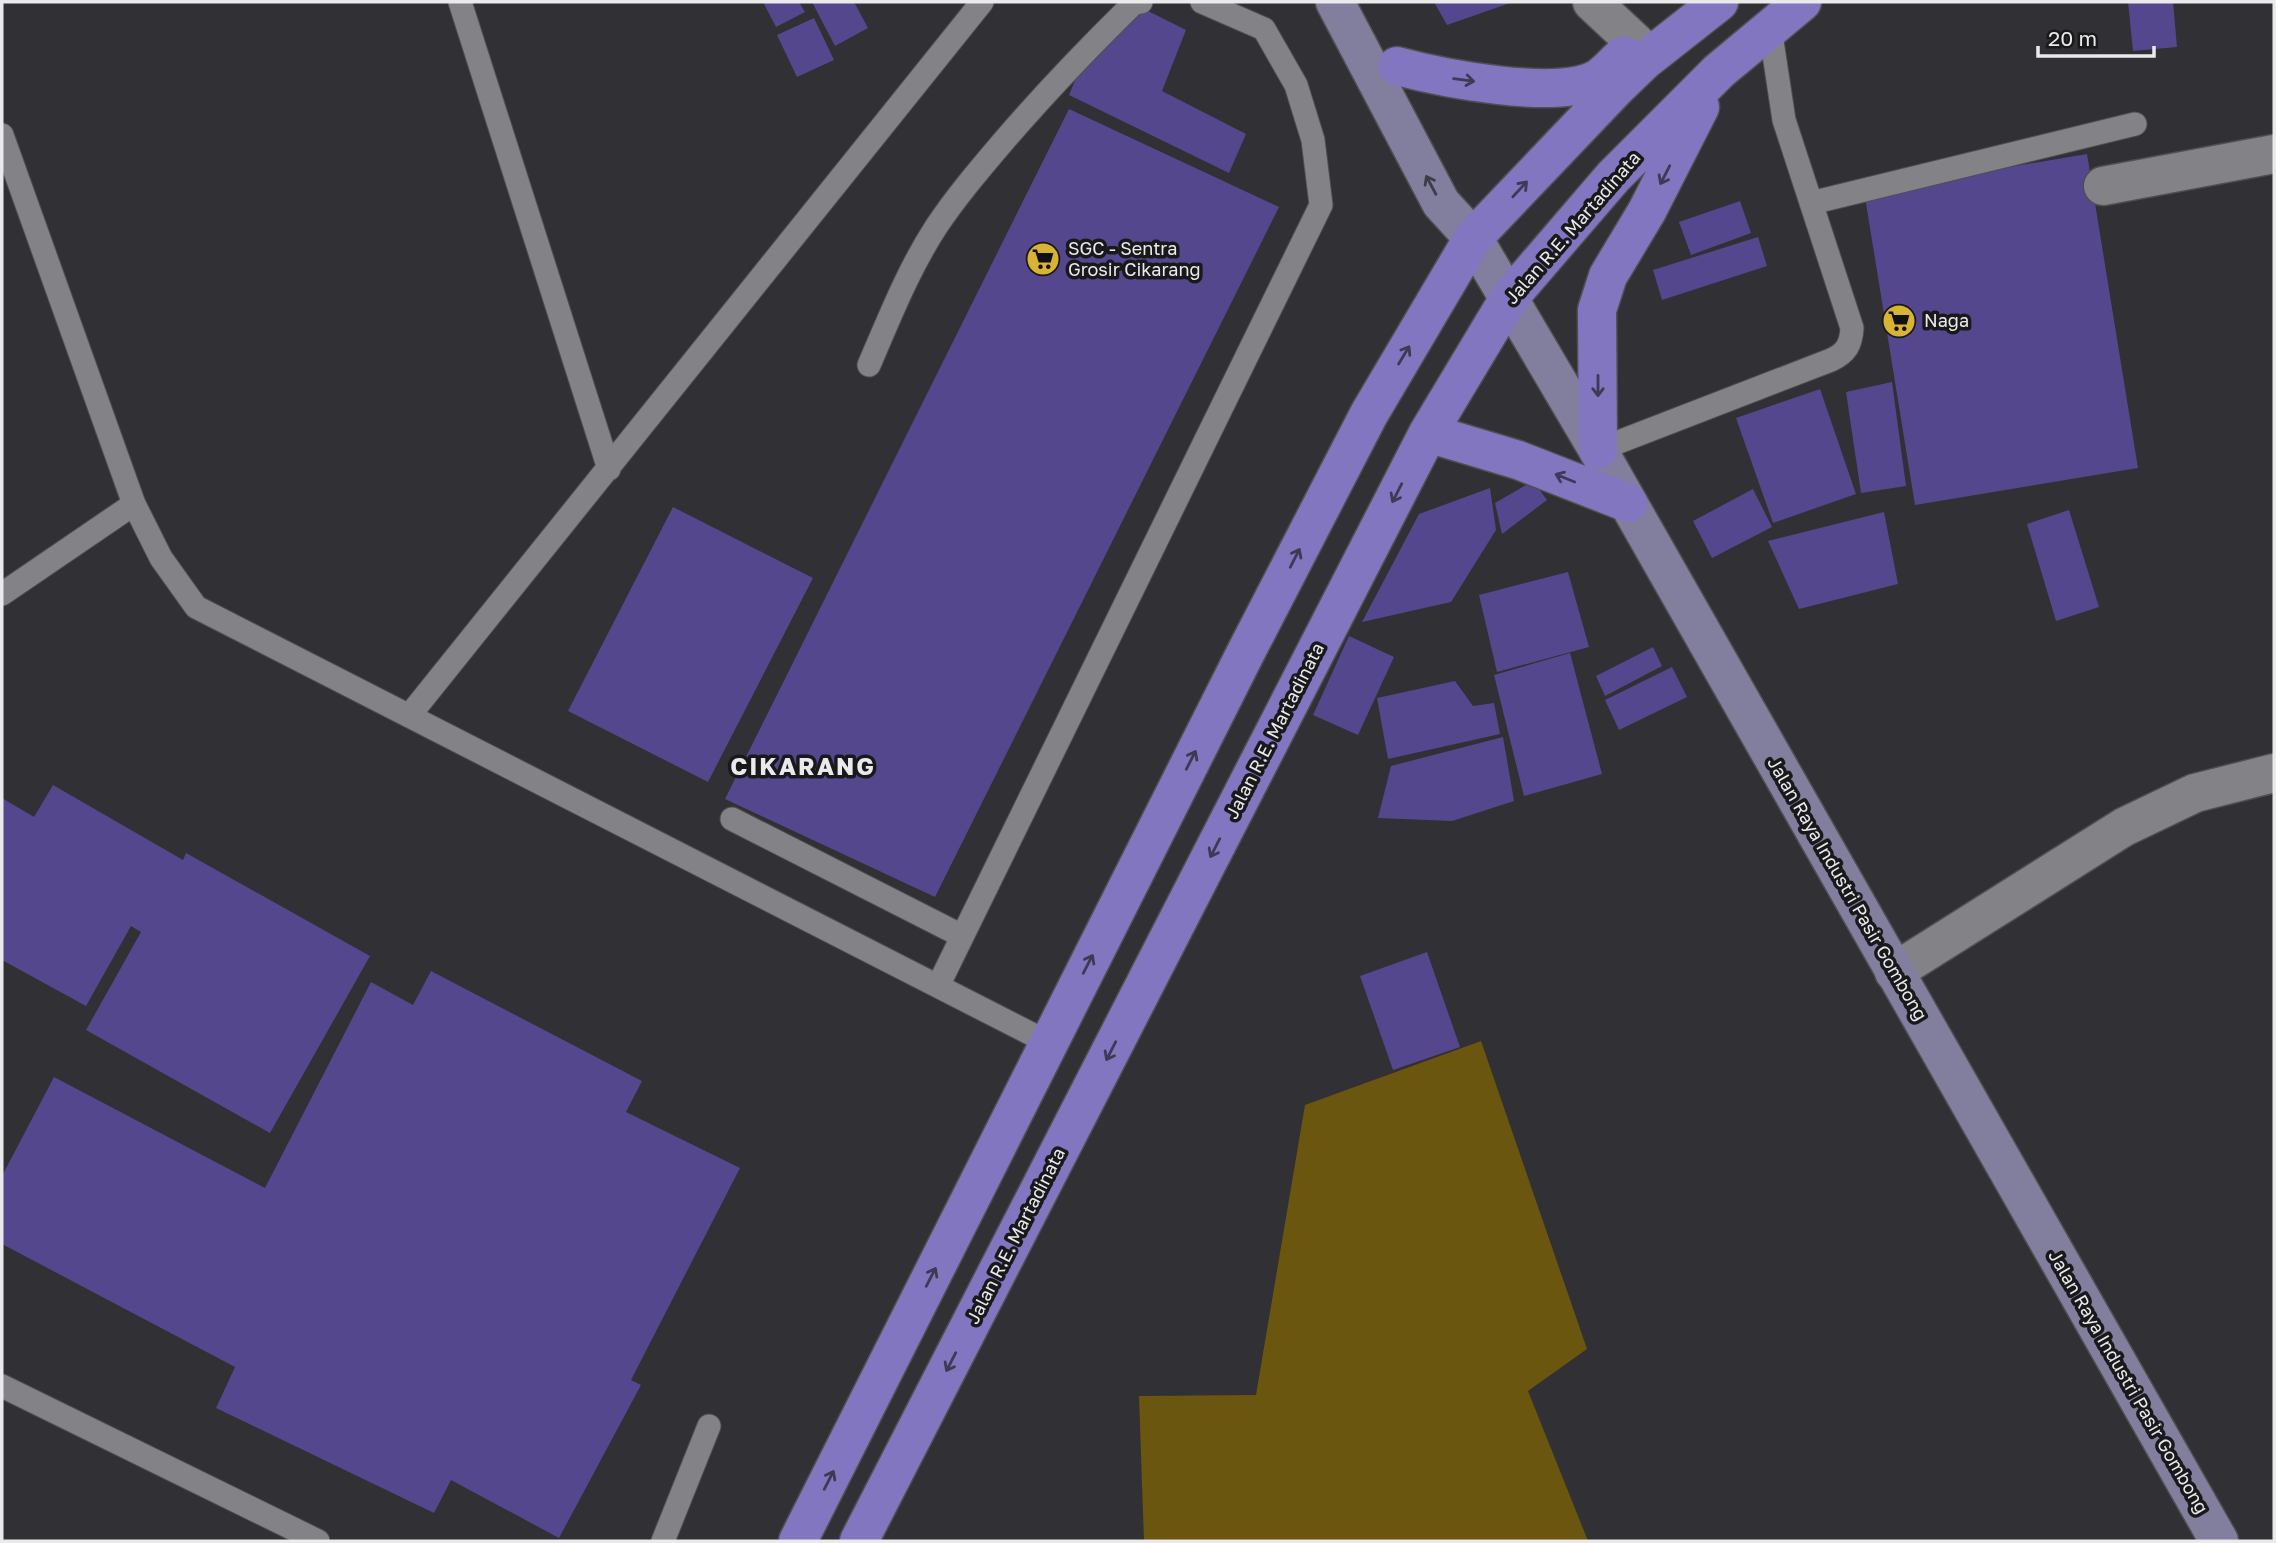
<svg xmlns="http://www.w3.org/2000/svg" width="2276" height="1543" viewBox="0 0 2276 1543" font-family="'Golos Text',sans-serif">
  <style>
    .green { fill: #6b560f }
    .building { fill: #54478d }
    .lines { fill: none; stroke-linecap: round; stroke-linejoin: round }
    .service-casing { stroke: #4f4f52; stroke-width: 25 }
    .minor-casing { stroke: #4f4f52; stroke-width: 41 }
    .secondary-casing { stroke: #4f4f52; stroke-width: 41 }
    .trunk-casing { stroke: #4f4f52; stroke-width: 41 }
    .service { stroke: #828287; stroke-width: 23 }
    .minor { stroke: #828287; stroke-width: 38 }
    .secondary { stroke: #827e9d; stroke-width: 38 }
    .trunk { stroke: #8376c0; stroke-width: 38 }
    .oneway { stroke: #3e3954 }
    .oneway2 { stroke: #3e3c48 }
    .labels { text-anchor: middle; stroke-width: 7; stroke-linejoin: round; paint-order: stroke }
    .street-label { font-size: 18px; fill: #eaeaec; stroke: #19181a }
    .poi-label { font-size: 18px; fill: #eaeaec; stroke: #19181a; text-anchor: start }
    .district-label { font-size: 24px; font-weight: bold; letter-spacing: 2px; fill: #eaeaec; stroke: #19181a }
  </style>
  <rect width="100%" height="100%" fill="#313034"/>
  <path class="green" d="M1481 1041 1587 1349 1528 1391 1588 1541H1144L1139 1396 1256 1395 1305 1105Z"/>
  <path class="building" d="M763 2H799L805 12 776 27Z
    M812 2H854L868 28 835 46Z
    M1434 2H1513L1447 25Z
    M2128 2H2173L2177 47 2133 51Z
    M1138 6 1186 30 1162 91 1246 134 1229 173 1069 95 1082 63Z
    M814 18 834 60 797 77 777 35Z
    M1069 109 1279 207 935 897 725 799Z
    M2087 154 2138 468 1915 505 1864 191Z
    M1740 201 1751 233 1691 255 1679 222Z
    M1758 237 1767 266 1662 300 1653 270Z
    M1892 382 1906 486 1861 493 1846 392Z
    M1820 389 1856 494 1773 523 1736 418Z
    M1533 481 1547 500 1502 534 1495 503Z
    M1490 488 1496 530 1451 602 1362 622 1419 514Z
    M1753 489 1772 527 1712 558 1693 521Z
    M673 507 813 578 708 782 568 711Z
    M2069 510 2099 607 2056 621 2027 524Z
    M1884 512 1898 584 1799 609 1768 541Z
    M1568 572 1589 647 1497 672 1479 595Z
    M1349 636 1394 657 1358 735 1313 715Z
    M1653 647 1662 666 1605 696 1596 676Z
    M1570 653 1602 774 1524 796 1494 675Z
    M1672 667 1687 697 1619 730 1605 700Z
    M1455 681 1473 706 1494 703 1500 734 1388 759 1377 698Z
    M1503 737 1514 801 1452 821 1378 818 1391 766Z
    M53 785 183 860 186 853 370 956 270 1133 86 1030 141 932 131 926 86 1006 2 960V798L34 817Z
    M1427 952 1460 1047 1393 1070 1360 976Z
    M431 971 642 1081 626 1112 740 1168 631 1380 641 1385 559 1538 451 1480 434 1513 216 1408 235 1367 2 1244V1176L54 1077 265 1188 371 982 413 1005Z"/>
  <g class="lines">
    <defs>
      <path id="service" d="M460 2 609 469
        M2 135 134 504 161 558 196 607 1049 1043
        M1811 203 2135 124
        M869 365C889 319 908 270 936 227 956 197 979 170 1002 143 1044 94 1088 48 1134 3L1141 2
        M1598 450 1831 360C1846 353 1851 345 1852 328L1784 120 1770 28
        M2 594 134 504
        M409 716 982 2
        M732 819 962 936
        M938 986 1321 205 1313 140 1296 85 1264 29 1202 2
        M2 1386 318 1541
        M663 1541 709 1426"/>
      <path id="minor" d="M1592 2 1636 43
        M2103 186 2274 154
        M1894 972 2124 827 2195 793 2274 773"/>
      <path id="secondary" d="M1335 2 1441 203 1473 238 1598 450 2219 1541"/>
      <path id="trunk" d="M1397 66C1442 78 1553 100 1595 80 1605 75 1615 62 1624 55
        M1428 433 1518 460 1628 503
        M1598 450 1597 310 1608 276 1647 211 1700 107
        M798 1541 1247 650 1369 414 1473 238 1617 87 1644 61 1719 2
        M859 1541 1428 433 1509 298 1613 177 1719 71 1802 2"/>
    </defs>
    <use href="#service" class="service-casing"/>
    <use href="#minor" class="minor-casing"/>
    <use href="#secondary" class="secondary-casing"/>
    <use href="#trunk" class="trunk-casing"/>
    <use href="#service" class="service"/>
    <use href="#minor" class="minor"/>
    <use href="#secondary" class="secondary"/>
    <use href="#trunk" class="trunk"/>
  </g>
  <defs><path id="oneway-shaft" d="M-6 0H5M1.5-3L5.5 0L1.5 3" fill="none" stroke-width="1.6" stroke-linecap="round" stroke-linejoin="round" transform="scale(1.75)"/></defs>
  <g class="oneway">
    <use href="#oneway-shaft" transform="translate(1464 80) rotate(7)"/>
    <use href="#oneway-shaft" transform="translate(1665 175) rotate(117)"/>
    <use href="#oneway-shaft" transform="translate(1520 189) rotate(-47)"/>
    <use href="#oneway-shaft" transform="translate(1404 355) rotate(-59)"/>
    <use href="#oneway-shaft" transform="translate(1598 386) rotate(90)"/>
    <use href="#oneway-shaft" transform="translate(1565 478) rotate(-158)"/>
    <use href="#oneway-shaft" transform="translate(1397 493) rotate(117)"/>
    <use href="#oneway-shaft" transform="translate(1295 558) rotate(-63)"/>
    <use href="#oneway-shaft" transform="translate(1191 760) rotate(-63)"/>
    <use href="#oneway-shaft" transform="translate(1215 848) rotate(117)"/>
    <use href="#oneway-shaft" transform="translate(1088 964) rotate(-63)"/>
    <use href="#oneway-shaft" transform="translate(1111 1051) rotate(117)"/>
    <use href="#oneway-shaft" transform="translate(931 1277) rotate(-63)"/>
    <use href="#oneway-shaft" transform="translate(951 1362) rotate(117)"/>
    <use href="#oneway-shaft" transform="translate(829 1480) rotate(-63)"/>
  </g>
  <use class="oneway2" href="#oneway-shaft" transform="translate(1431 185) rotate(-118)"/>
  <defs>
    <symbol id="supermarket-disc" viewBox="-11 -11 22 22"><circle r="9.5" fill="#d9b334" stroke="#19181a"/><path d="M-6-5.5h2.5l.6 2H6L4.5 2H-2.5L-4.4-4H-6ZM-1.5 3.2a1.3 1.3 0 1 0 .1 0ZM3 3.2a1.3 1.3 0 1 0 .1 0Z" fill="#111"/></symbol>
  </defs>
  <g fill-rule="evenodd">
    <use href="#supermarket-disc" x="1024" y="240" width="38" height="38"/>
    <use href="#supermarket-disc" x="1880" y="302" width="38" height="38"/>
  </g>
  <g class="labels">
    <g class="street-label">
      <text transform="translate(1573 228) rotate(-49)" y="6">Jalan R.E. Martadinata</text>
      <text transform="translate(1275 731) rotate(-63)" y="6">Jalan R.E. Martadinata</text>
      <text transform="translate(1847 889) rotate(60)" y="6">Jalan Raya Industri Pasir Gombong</text>
      <text transform="translate(1016 1236) rotate(-63)" y="6">Jalan R.E. Martadinata</text>
      <text transform="translate(2128 1382) rotate(60)" y="6">Jalan Raya Industri Pasir Gombong</text>
    </g>
    <g class="poi-label">
      <text x="1068" y="255">SGC - Sentra<tspan x="1068" dy="21">Grosir Cikarang</tspan></text>
      <text x="1924" y="327">Naga</text>
    </g>
    <g class="district-label">
      <text x="803" y="775">CIKARANG</text>
    </g>
  </g>
  <rect width="2276" height="1543" fill="none" stroke="#eaeaec" stroke-width="7"/>
  <path d="M2038 46v10h116v-10" fill="none" stroke="#eaeaec" stroke-width="3.5"/>
  <text x="2048" y="46" font-size="21" fill="#eaeaec" stroke="#19181a" stroke-width="5" paint-order="stroke">20 m</text>
</svg>
